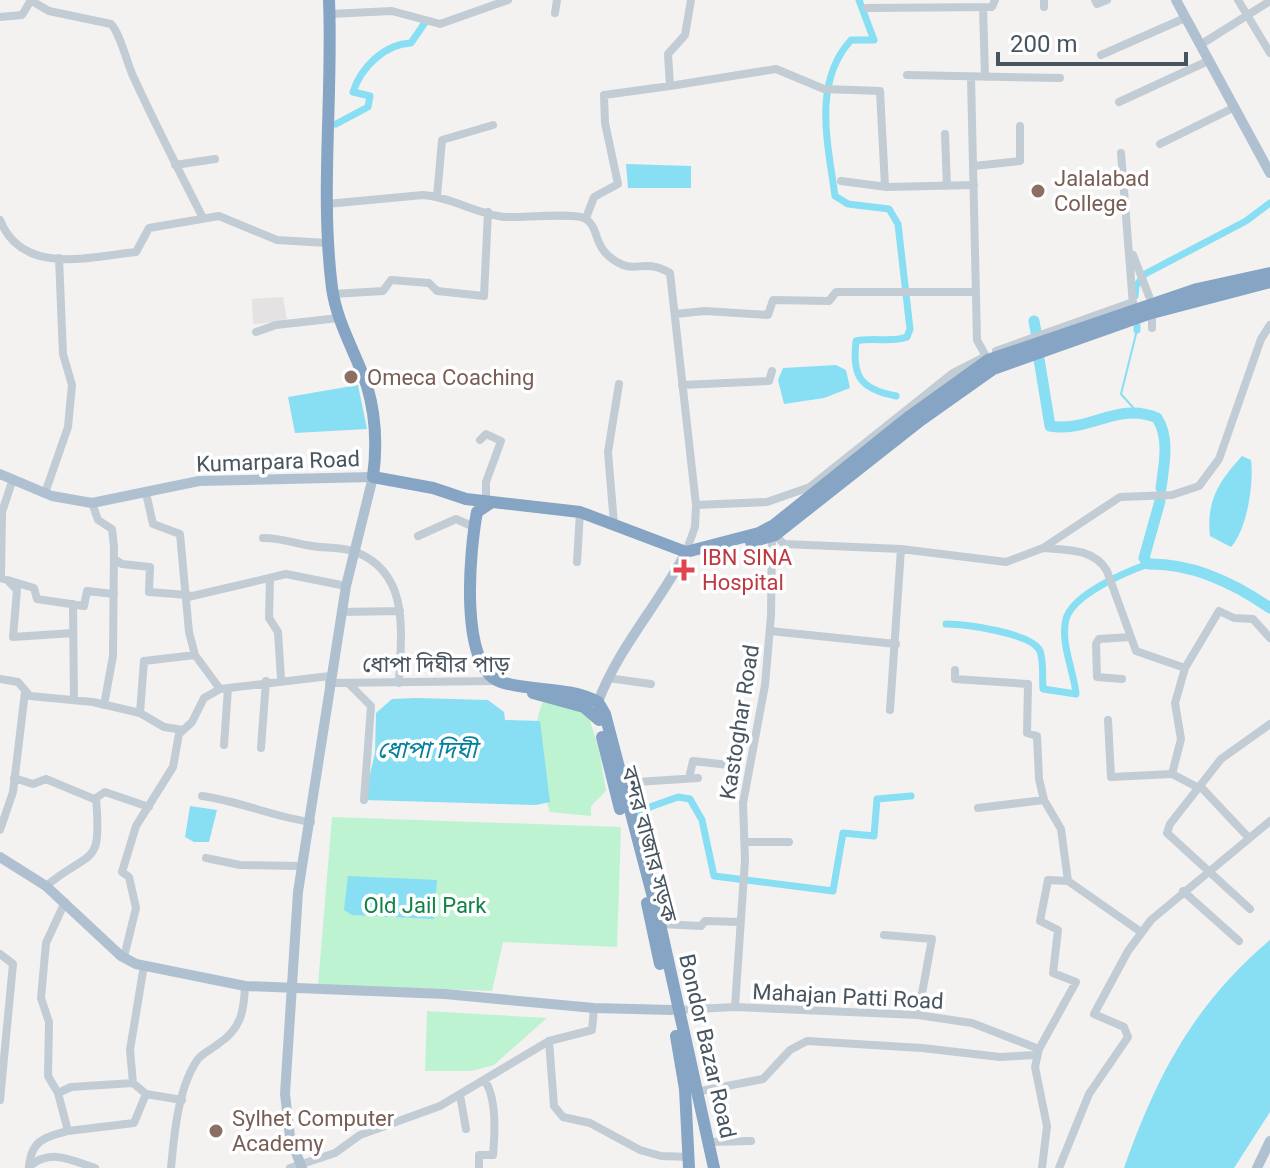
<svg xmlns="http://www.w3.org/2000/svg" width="1270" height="1168" viewBox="0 0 1270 1168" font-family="Roboto,'Noto Sans Bengali',sans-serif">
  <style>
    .education { fill: #e5e2e3 }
    .green { fill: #bef3d1 }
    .water { fill: #88def3 }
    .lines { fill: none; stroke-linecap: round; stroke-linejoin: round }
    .stream { stroke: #88def3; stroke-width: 2 }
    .canal { stroke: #88def3; stroke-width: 7 }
    .river { stroke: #88def3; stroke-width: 11 }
    .minor { stroke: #c1ccd4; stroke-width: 8 }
    .major { stroke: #afc1d1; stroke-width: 10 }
    .highway { stroke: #86a4c3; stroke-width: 12 }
    .education-dot { fill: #8d6e63; stroke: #fff; stroke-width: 3 }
    .health-dot { fill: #e0444e; stroke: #fff; stroke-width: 3 }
    .labels { text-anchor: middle; stroke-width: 7; stroke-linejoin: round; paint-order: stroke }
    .education-label { font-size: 22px; fill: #785e54; stroke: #fff; text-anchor: start }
    .street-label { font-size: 22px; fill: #475560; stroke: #fff }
    .health-label { font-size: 22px; fill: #be3a42; stroke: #fff; text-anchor: start }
    .park-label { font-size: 22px; fill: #118348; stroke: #fff }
    .water-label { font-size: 24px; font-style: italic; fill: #04819f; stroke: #fff }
  </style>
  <rect width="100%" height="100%" fill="#f4f1f1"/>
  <path class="education" d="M283 297 287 321 253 324 252 299Z"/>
  <path class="green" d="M544 700 588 714 599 750 606 791 591 806V816L550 812C540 781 528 729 544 700Z
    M332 817 621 827 617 947 503 942 492 991 318 985Z
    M427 1011 547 1018 494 1065 471 1071H425Z"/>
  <path class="water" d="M626 164 691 166V188H628Z
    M836 365 846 370 850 388 824 398 784 404 778 380 783 368Z
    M358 385 367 429 295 433 288 397Z
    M1242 456 1251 460C1254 483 1247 530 1231 547L1210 536C1206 501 1219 481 1242 456Z
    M416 698 488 700 504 712 505 720 540 721 550 802 536 805 364 800 375 753 376 713 392 699Z
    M190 806 217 810 209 842H194L185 837Z
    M348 876 437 880 434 919 352 915 344 910Z
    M1270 940V1112L1234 1168H1124C1157 1075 1194 1004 1270 940Z"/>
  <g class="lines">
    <path class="stream" d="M1137 330 1121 394 1137 412"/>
    <path class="canal" d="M859 0 874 40H851C812 83 828 144 835 196L848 204 889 209 898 224 910 329 907 337C892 343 873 337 856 341 852 375 859 389 896 396
      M336 124 368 107 370 96 353 92C361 67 385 44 411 43L426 21H431
      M1135 296 1136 286 1145 274 1246 221 1270 203
      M1137 326V330
      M946 624C965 624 1032 633 1040 651 1044 662 1042 678 1043 689L1076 694C1074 671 1060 643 1066 619 1073 594 1126 572 1148 564
      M636 812 678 797 690 799 702 820 714 876 833 891 843 833 874 836 877 799 911 796"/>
    <path class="river" d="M1034 321 1036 332
      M1039 359 1050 426C1088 433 1119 401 1157 418 1170 438 1164 465 1161 488
      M1160 501 1144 558 1148 564C1192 563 1234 583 1270 608"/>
    <path class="minor" d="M30 0 49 11 111 24C120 33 127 63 133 76 155 124 179 171 203 218
      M1095 0 1097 4 1107 0
      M1238 0 1270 53
      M983 7 985 77
      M1044 7V0
      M867 8 992 7 995 0
      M555 13 557 0
      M330 14 392 11 440 24 508 0
      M0 17 22 15 30 2
      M1200 45 1270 1
      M1101 55 1185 18
      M907 75 1060 78
      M971 77 977 340 987 358
      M670 86 776 69 824 89 880 91 885 186
      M1119 102 1208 61
      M945 134 947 186
      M1160 144 1233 108
      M1121 153 1133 305
      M175 165 215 159
      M974 166 1020 161V126
      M841 181 887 187 974 185
      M437 196 442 140 493 125
      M327 204 423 195C452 197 478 215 506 217 521 218 577 212 586 219 601 229 591 251 623 265 637 271 646 259 670 273L696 505 695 527 686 552
      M586 218 594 197 618 184 605 123 604 95 670 86 668 54 685 35 691 0
      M0 220C22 276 88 257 136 252L149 228 219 216 277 240 327 243
      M1133 255 1149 296
      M333 294 383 291 391 280 429 283 437 291 484 296 488 212
      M675 314 705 311 768 315 773 300 829 301 836 292H975
      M1152 320V328
      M256 332 276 325 339 318
      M996 351 1133 302
      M682 385 769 381 772 371
      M480 440 486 434 501 441 486 482V500
      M13 479 2 512 1 578 34 588 37 599 84 606 87 591 114 594
      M45 493 68 427 72 385 63 354 59 258
      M146 493 153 524 180 534 189 632 195 655
      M92 503 98 520 112 529 114 547 113 656 104 705
      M696 505 767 502 810 487 953 373 984 357
      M614 524 608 452 619 384
      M775 535 784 544 901 549 1006 562 1043 548 1120 497 1172 495 1199 486 1219 459 1261 339 1270 325
      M418 536 456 519 474 527
      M263 538C279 538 291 542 306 545 323 549 340 546 356 552 411 574 401 633 399 683
      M1043 548C1066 550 1094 548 1107 571L1136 651 1185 668 1175 703 1181 739 1172 774 1199 788
      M114 559 122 564 150 567 149 592 188 595
      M577 562 580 512
      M270 578 269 618 278 632 281 679
      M10 583 17 590 13 637 73 633
      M188 597 286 574 346 586
      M73 604 74 700
      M341 612 400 611
      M770 631 896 644
      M1185 668 1219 611 1234 618 1253 619 1270 638
      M955 670V679L1028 684 1027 733 1037 736 1039 779 1044 800 1061 829 1068 881 1141 932
      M608 678 651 684
      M0 679 18 682 30 696 93 702 140 713 144 661 195 655 220 689 330 676
      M1122 679 1097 677 1096 644 1099 639 1130 637
      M329 683 498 681
      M350 685 371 706 364 800
      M890 710 901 549
      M140 713 164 727 183 730
      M1108 720 1111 777 1172 774
      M224 745 228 688
      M261 748 266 681
      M14 778 33 784 46 779 94 799 105 792 149 807
      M689 778 693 761 738 766
      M622 783 698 778
      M1200 786 1248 837
      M202 796C240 801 273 817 311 822
      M978 808 1044 800
      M0 830 13 792 25 692
      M745 842H789
      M206 858 240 865 302 866
      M46 886C92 848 102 869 96 798
      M1183 891 1239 941
      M65 902 46 943 41 998 49 1022 48 1076 58 1093 68 1131 134 1123 146 1094
      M1250 909 1167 833 1170 824 1221 759 1270 724
      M660 924 701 926 705 921 739 922
      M884 935 932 939 918 1015
      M0 954 13 964 0 1100
      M124 957 136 908 129 877 122 872 136 826 173 767 179 734 192 722 204 698 220 689
      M144 965 130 1050 133 1083 146 1094 182 1100
      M735 1007 745 860 743 803 765 685 771 615 772 537
      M675 1010 735 1007 918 1015 972 1023 1039 1049 1035 1067 1047 1126 1042 1168
      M549 1041 554 1106 563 1117 590 1123 640 1150 661 1156 690 1157
      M1039 1049 1076 982 1053 973 1058 930 1040 921 1048 880 1068 881
      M696 1092 763 1079 790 1050 807 1041 922 1048 1000 1057 1035 1055
      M58 1093 71 1087 133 1083
      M460 1095 466 1129
      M709 1142 751 1141
      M29 1167C50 1148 71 1160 95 1168
      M29 1167C31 1140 45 1137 68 1131
      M171 1168C174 1135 178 1087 198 1059 203 1053 212 1049 218 1044 241 1029 244 1012 245 986
      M290 1168 335 1153 360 1135 440 1106 549 1041 592 1030 594 1008
      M479 1168V1155H493C495 1134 497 1099 485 1081
      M1059 1168 1089 1094 1128 1037 1124 1027 1094 1014 1128 951 1151 920 1270 821"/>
    <path class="major" d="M1176 0 1270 173
      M0 474 52 496 92 503 199 481 373 477 346 586 298 892 285 1094 290 1137 302 1168
      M593 706 598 702C618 648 659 604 686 552
      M0 857 46 886 121 956 136 964 245 986 445 994 594 1008 672 1010
      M1257 1168 1270 1141"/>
    <path class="highway" d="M329 0C333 96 320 193 332 288 337 324 356 353 367 386 376 416 377 447 373 477L433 488 466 499 580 512 686 552 759 533 774 525 910 416 988 360 1197 289 1270 273
      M492 502 477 512C470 548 458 668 501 682 533 692 568 686 598 702
      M751 542 775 535 921 420 993 369 1148 314 1270 282
      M533 693 584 707 599 720
      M598 702 605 714 660 924 714 1168
      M602 737 620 809
      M647 903 660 964
      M676 1036 685 1089 689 1168"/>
  </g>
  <g class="education-dot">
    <circle cx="1038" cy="191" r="8"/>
    <circle cx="351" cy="377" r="8"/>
    <circle cx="216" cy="1131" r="8"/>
  </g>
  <path class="health-dot" d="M680 558h8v8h8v8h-8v8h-8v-8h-8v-8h8z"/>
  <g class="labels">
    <g class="education-label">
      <text x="1054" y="186">Jalalabad<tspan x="1054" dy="25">College</tspan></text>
      <text x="367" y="385">Omeca Coaching</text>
      <text x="232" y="1126">Sylhet Computer<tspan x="232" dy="25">Academy</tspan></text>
    </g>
    <g class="street-label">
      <text transform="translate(278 461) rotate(-2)" y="8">Kumarpara Road</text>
      <text x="436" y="672">ধোপা দিঘীর পাড়</text>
      <text transform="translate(739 722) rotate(-81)" y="8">Kastoghar Road</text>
      <text transform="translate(650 844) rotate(75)" y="8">বন্দর বাজার সড়ক</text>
      <text transform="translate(848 996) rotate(3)" y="8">Mahajan Patti Road</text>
      <text transform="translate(708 1046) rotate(77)" y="8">Bondor Bazar Road</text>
    </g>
    <g class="health-label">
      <text x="702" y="565">IBN SINA<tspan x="702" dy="25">Hospital</tspan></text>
    </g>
    <g class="park-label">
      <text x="425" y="913">Old Jail Park</text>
    </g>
    <g class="water-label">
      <text x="427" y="758">ধোপা দিঘী</text>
    </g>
  </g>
  <path d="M998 52v12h188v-12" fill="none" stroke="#475560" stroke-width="4"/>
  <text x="1010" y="52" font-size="24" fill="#475560" stroke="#ffffff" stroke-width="6" paint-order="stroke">200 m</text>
</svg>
